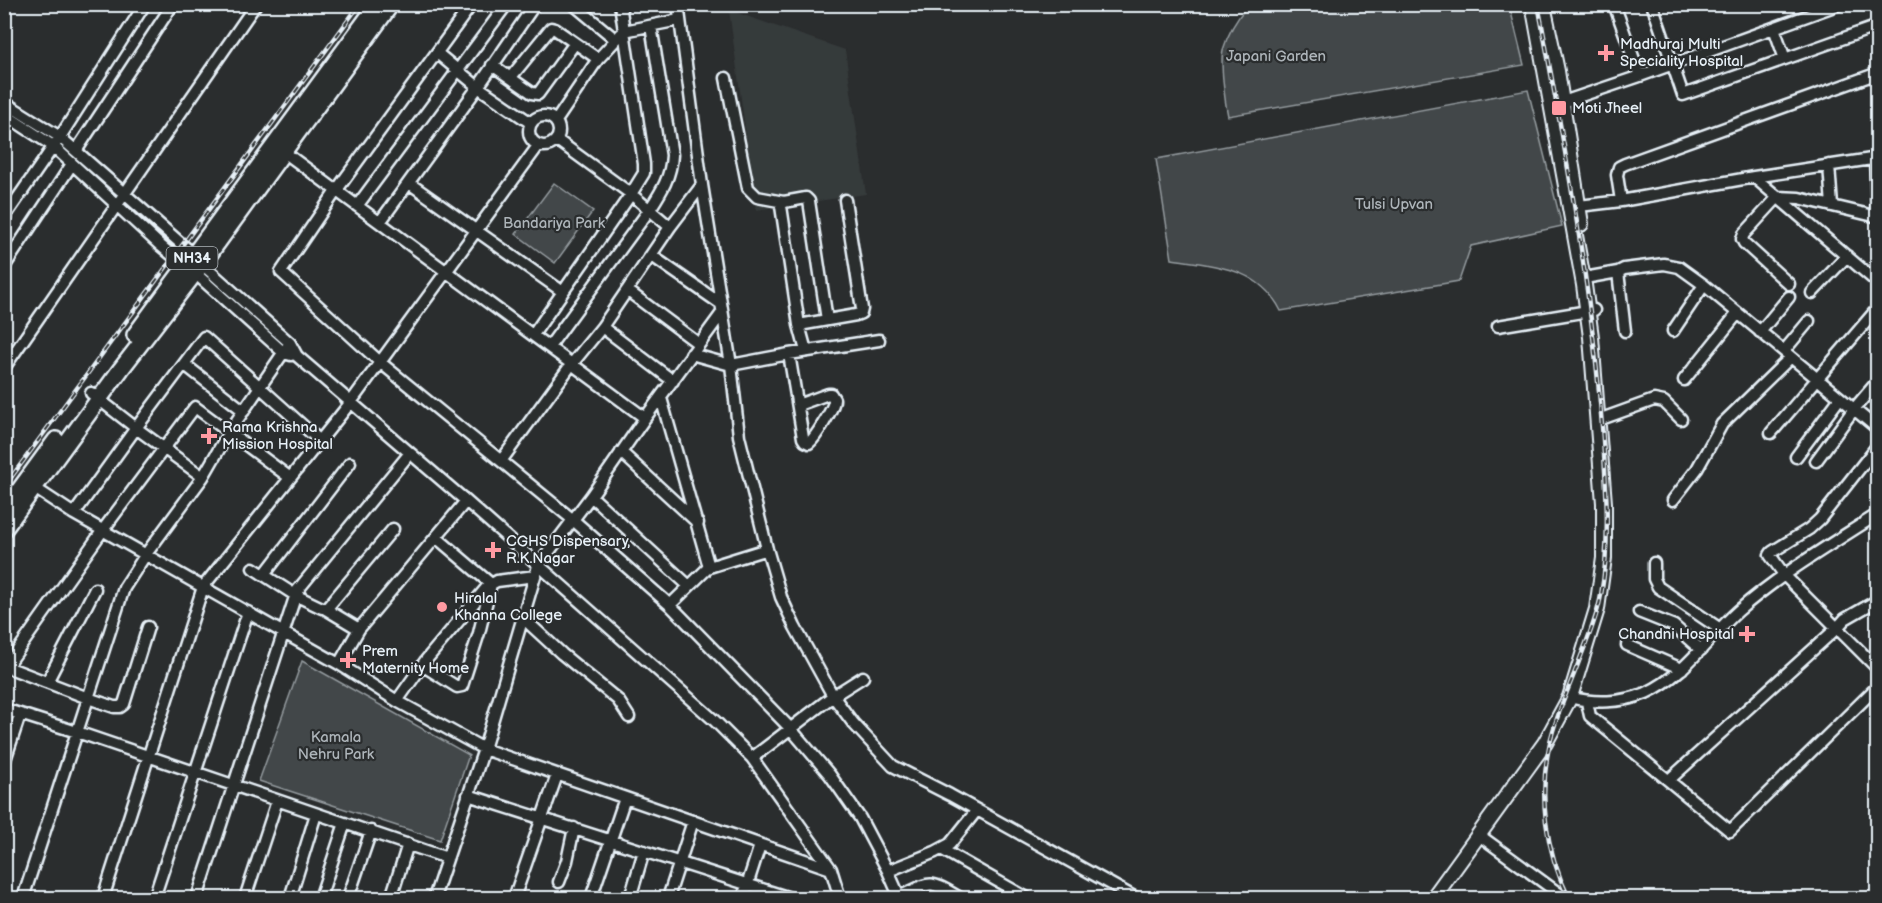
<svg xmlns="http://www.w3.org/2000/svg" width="1882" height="903" viewBox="0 0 1882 903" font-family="'Balsamiq Sans',sans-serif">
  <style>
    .built { fill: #363a3b }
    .green { fill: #424648; stroke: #959ca0; stroke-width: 1.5 }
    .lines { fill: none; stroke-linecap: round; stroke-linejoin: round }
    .minor-casing { stroke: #e8f1f8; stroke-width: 15 }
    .major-casing { stroke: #e8f1f8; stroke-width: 18 }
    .highway-casing { stroke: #e8f1f8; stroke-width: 20 }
    .minor { stroke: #2a2d2e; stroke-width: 10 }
    .major { stroke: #2a2d2e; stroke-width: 14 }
    .highway { stroke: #2a2d2e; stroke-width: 15 }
    .rail-casing { stroke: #e8f1f8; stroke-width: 4.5 }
    .rail { stroke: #2a2d2e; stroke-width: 2; stroke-dasharray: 7; stroke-linecap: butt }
    .poi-dot { fill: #ff9aa2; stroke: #2a2d2e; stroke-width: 2 }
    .labels { text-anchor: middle; stroke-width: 4.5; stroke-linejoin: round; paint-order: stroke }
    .shield { fill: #2a2d2e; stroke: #afb6bb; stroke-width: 1.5 }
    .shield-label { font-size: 14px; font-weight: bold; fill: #e8f1f8 }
    .poi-label { font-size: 15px; fill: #e8f1f8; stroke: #2a2d2e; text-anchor: start }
    .park-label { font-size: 15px; fill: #aeb5ba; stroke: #2a2d2e }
  </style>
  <rect width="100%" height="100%" fill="#2a2d2e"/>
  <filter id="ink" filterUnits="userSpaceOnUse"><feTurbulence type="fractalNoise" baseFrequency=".0167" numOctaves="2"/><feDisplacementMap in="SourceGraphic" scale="12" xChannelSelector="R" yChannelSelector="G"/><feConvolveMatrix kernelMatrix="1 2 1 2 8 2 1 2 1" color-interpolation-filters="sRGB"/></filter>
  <g filter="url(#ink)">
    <path class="built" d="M729 10 845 50 866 194 756 210Z"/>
    <path class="green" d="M1509 4 1524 65 1228 116C1225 102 1220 63 1223 50 1228 33 1237 18 1248 5Z
      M1528 90 1562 226 1471 246 1459 281 1281 311C1259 267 1215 266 1172 259L1156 159Z
      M554 183 593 211 555 263 516 234Z
      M302 661 469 755 440 840 259 781Z"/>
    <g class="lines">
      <defs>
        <path id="minor" d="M472 4 336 191 281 272 381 363 572 519 670 605 790 728 830 775 860 818 888 871 900 898
          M573 4 615 39
          M678 4 702 185 731 365 739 436 767 549 781 597 795 627 833 696 853 723 893 766 950 795 1136 898
          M1614 4 1640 76
          M1652 4 1683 95 1878 26
          M1874 4 1878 13
          M1774 28 1785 59
          M437 53 478 87 531 123
          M492 65 532 93 538 94 575 43
          M511 77 551 28 555 29 598 59
          M726 78 748 188 757 197 784 202
          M4 102 60 137 194 255
          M1554 105 1640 76 1840 4
          M4 114 53 146 161 246 185 266
          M529 131a15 15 0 1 1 30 0a15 15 0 1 1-30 0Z
          M556 121 598 59 624 31 679 20
          M557 140 631 194 670 227
          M76 151 173 4
          M284 152 645 418
          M1875 158 1877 217
          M1829 165 1832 206
          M1754 177 1878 283
          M409 183 563 292
          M1621 201 1617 175 1619 167 1625 164 1878 73
          M357 206 507 4
          M1579 206 1621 201 1754 177 1878 158
          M4 218 60 137 145 4
          M380 222 478 87 535 4
          M652 256 721 304
          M202 264 290 343 297 356 466 501 715 721 752 758 831 869 840 898
          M4 267 72 164
          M1618 272 1625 331
          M195 273 284 353 291 355
          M1590 277 1618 272 1624 269 1664 264 1679 267 1704 285 1878 429
          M1789 284 1744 243 1742 239 1744 234 1778 197 1799 198 1878 217
          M628 291 699 344
          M1812 293 1847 256
          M827 320 809 201 806 198 784 202 781 206 799 325 856 315 861 313 862 309 845 200
          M799 325 806 351
          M1498 326 1594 310
          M602 327 673 381
          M1673 331 1704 285
          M1760 332 1789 297
          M533 335 631 194 644 173V164L620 4
          M549 347 650 209C661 192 671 177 672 155L651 26
          M1784 351 1809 321
          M691 354 731 365 789 354 879 340
          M789 354 803 438 805 441 809 443C815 438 835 407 834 399 833 397 832 396 831 394H828L798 405
          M184 364 244 411
          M4 368 256 4
          M1684 380 1738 313
          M91 393 136 428 203 477
          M661 398 709 567
          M1604 418 1654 400 1664 402 1681 419
          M1771 433 1878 308
          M1878 445 1820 519 1809 529 1772 552 1770 555 1785 576 1878 669
          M621 452 698 523
          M1796 457 1840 398
          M501 461 571 365 602 327 670 227 702 185
          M1816 461 1854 409 1878 381
          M30 485 74 514 282 632 339 664 397 701 484 749 831 869
          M591 496 689 586
          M1673 500 1697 469 1722 424 1791 357
          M74 514 136 428 204 337 320 441
          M1654 563V579L1658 587 1720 629
          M253 568 295 595 322 608H327L393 529
          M264 575 350 463
          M670 605 709 567 767 549
          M324 608 359 629
          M1639 612 1674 626 1701 650
          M523 618 562 654 618 700 629 717
          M1627 645 1682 669
          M339 664 359 629 466 501
          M422 665 457 687 462 686 479 633 491 584 436 537
          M7 667 88 698 114 707H120L124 704 148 627
          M4 670 103 530 195 407 289 477
          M47 682 95 589
          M1570 697C1594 704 1622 703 1646 693 1684 676 1708 638 1738 611 1780 574 1830 545 1878 514
          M397 701 426 660 488 586 497 581 535 576
          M1587 702 1590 716 1730 831 1878 686
          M4 709 77 732 447 858
          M752 758 833 696 863 677
          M4 763 20 715
          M1669 780 1837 628 1845 619 1878 600
          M468 795 790 898
          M1479 835 1565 898
          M941 849 1027 898
          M888 871 935 852 950 844 977 810
          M559 882 567 861 574 828
          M899 897C933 881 927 879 960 898
          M23 898 124 588 146 554 203 477 229 432 290 343
          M103 898 203 587 351 402 538 146
          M154 898 248 612
          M197 898 297 591 410 453
          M245 898 277 801
          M290 898 316 814
          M320 898 345 823
          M348 898 371 831
          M391 898 408 844
          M434 898 484 749 538 566 591 496 645 418 722 313
          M514 898 557 775
          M591 898 625 798
          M630 898 644 851
          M668 898 693 821
          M743 898 760 845"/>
        <path id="major" d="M1544 10 1557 71 1581 224
          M1433 898 1545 743 1570 697 1597 609 1604 558V503L1591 337 1584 285 1533 4"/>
        <path id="highway" d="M135 335 378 4
          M4 511 56 440
          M4 529 121 369 202 264 391 4"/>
      </defs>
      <use href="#minor" class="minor-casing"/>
      <use href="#major" class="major-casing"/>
      <use href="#highway" class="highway-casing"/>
      <use href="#minor" class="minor"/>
      <use href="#major" class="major"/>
      <use href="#highway" class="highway"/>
      <defs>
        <path id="rail" d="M1538 4C1564 144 1591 284 1602 426 1606 482 1611 540 1601 595 1597 619 1586 642 1578 664 1568 690 1556 716 1550 742 1538 795 1545 850 1569 898
          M4 487 360 4"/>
      </defs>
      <use href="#rail" class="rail-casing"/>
      <use href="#rail" class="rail"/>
    </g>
  </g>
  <g class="poi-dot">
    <path d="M1603 44h6v6h6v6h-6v6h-6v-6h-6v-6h6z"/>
    <rect x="1551" y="100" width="16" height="16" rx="3"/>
    <path d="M206 427h6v6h6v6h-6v6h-6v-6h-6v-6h6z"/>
    <path d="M490 541h6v6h6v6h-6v6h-6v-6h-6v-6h6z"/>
    <circle cx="442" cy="607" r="6"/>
    <path d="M1744 625h6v6h6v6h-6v6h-6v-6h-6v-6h6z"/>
    <path d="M345 651h6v6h6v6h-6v6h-6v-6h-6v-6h6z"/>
  </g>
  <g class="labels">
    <rect class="shield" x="166.5" y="247" width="51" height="22" rx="4.5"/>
    <g class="shield-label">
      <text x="192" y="263">NH34</text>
    </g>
    <g class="poi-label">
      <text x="1620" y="49">Madhuraj Multi<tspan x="1620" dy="17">Speciality Hospital</tspan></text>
      <text x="1572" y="113">Moti Jheel</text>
      <text x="222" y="432">Rama Krishna<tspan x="222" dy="17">Mission Hospital</tspan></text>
      <text x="506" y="546">CGHS Dispensary,<tspan x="506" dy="17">R.K.Nagar</tspan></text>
      <text x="454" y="603">Hiralal<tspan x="454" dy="17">Khanna College</tspan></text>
      <text x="1734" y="639" text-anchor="end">Chandni Hospital</text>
      <text x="362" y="656">Prem<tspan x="362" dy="17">Maternity Home</tspan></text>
    </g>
    <g class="park-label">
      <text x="1276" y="61">Japani Garden</text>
      <text x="1394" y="209">Tulsi Upvan</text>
      <text x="554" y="228">Bandariya Park</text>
      <text x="336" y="742">Kamala<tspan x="336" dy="17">Nehru Park</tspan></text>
    </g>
  </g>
  <rect width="1882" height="903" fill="none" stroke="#2a2d2e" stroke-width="24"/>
  <rect x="12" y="12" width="1858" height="879" fill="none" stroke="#e8f1f8" stroke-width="2" filter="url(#ink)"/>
</svg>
